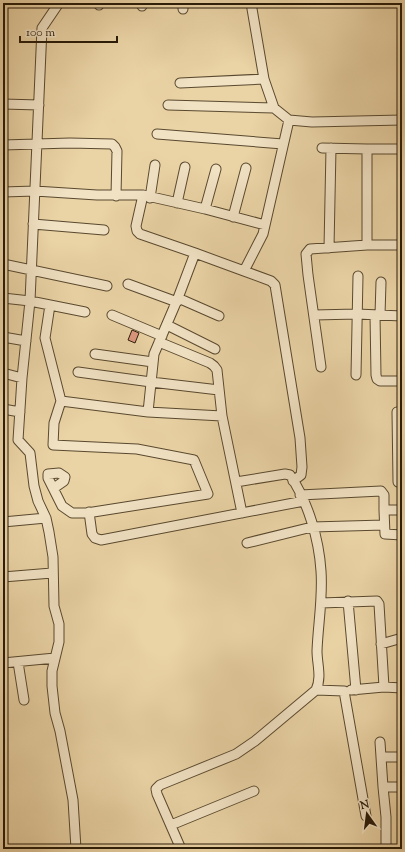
<svg xmlns="http://www.w3.org/2000/svg" width="405" height="852" viewBox="0 0 405 852" font-family="'Sorts Mill Goudy',serif">
  <style>
    .building { fill: #df9981; stroke: #291b08 }
    .lines { fill: none; stroke-linecap: round; stroke-linejoin: round }
    .minor-casing { stroke: #59492f; stroke-width: 11 }
    .minor { stroke: #f1e2c4; stroke-width: 9 }
  </style>
  <rect width="100%" height="100%" fill="#ead3a5"/>
  <filter id="stains"><feTurbulence type="fractalNoise" baseFrequency=".005" numOctaves="4"/><feColorMatrix values="0 0 0 0 .2 0 0 0 0 .09 0 0 0 0 .02 0 0 0 .5 -.17"/></filter>
  <radialGradient id="worn" r=".72"><stop offset=".6" stop-color="#630" stop-opacity="0"/><stop offset="1" stop-color="#630" stop-opacity=".3"/></radialGradient>
  <path class="building" d="M132 330 139 333 135 343 128 340Z"/>
  <g class="lines">
    <defs>
      <path id="minor" d="M59 3 42 28 30 301 22 378 18 440 30 453 34 486 38 501 46 518 49 532 53 557 54 606 59 624V642L52 671V686L55 713 60 731 73 800 76 849
        M99 3V5
        M142 3V6
        M183 3V9
        M251 3 264 79 274 108 289 120 312 122 402 120
        M180 83 264 79
        M3 104 39 105
        M168 105 274 108
        M157 134 283 144
        M3 145 70 143 112 144 115 147 117 151 116 196
        M322 148 367 149H402
        M367 149V245
        M3 192 35 191 97 195H143L205 209 265 225
        M143 195 136 226 137 231 140 234 195 253
        M150 198 155 165
        M177 203 185 167
        M205 209 216 169
        M233 217 246 168
        M33 224 104 230
        M329 248 331 148
        M3 264 107 286
        M244 271 271 281 275 285 300 438 302 467 301 475 293 481
        M128 284 177 302
        M3 298 30 301 85 312
        M178 298 219 316
        M50 305 45 338 61 401 54 423 53 445 137 449 194 460 208 494 87 513H72L62 506 48 478V474L59 473 65 477 64 481 54 488
        M112 315 162 336
        M314 315 357 314 402 316
        M375 315 376 375 377 379 380 381H402
        M380 315 381 282
        M167 325 215 349
        M3 337 26 341
        M159 342 210 363 214 366 217 370 222 416 242 513
        M95 354 153 362
        M321 367 308 275 306 254 310 249 367 245H402
        M78 372 151 382 219 390
        M3 373 22 378
        M356 375 358 276
        M61 401 148 412 154 354 178 298 195 253 244 271 263 234 289 120
        M3 409 20 412
        M148 412 222 416
        M397 412 398 482
        M300 495 381 491 384 495V510
        M402 510H384L385 534 402 535
        M89 512 92 534 95 538 101 540 304 501
        M3 522 46 518
        M247 543 312 527 384 525
        M3 577 52 573
        M348 601 356 690
        M321 603 377 601 379 604 384 687
        M381 644 402 638
        M18 662 24 700
        M3 663 55 658
        M316 690 344 691 366 816
        M351 690 384 687 402 688
        M380 742 383 787
        M381 757H402
        M171 825 254 791
        M181 849 157 794 156 789 160 785 236 754 255 741 316 690C322 677 317 664 317 651 318 624 323 598 321 571 319 539 308 502 290 475L285 474 236 482
        M386 849V817L383 787H402"/>
    </defs>
    <use href="#minor" class="minor-casing"/>
    <use href="#minor" class="minor"/>
  </g>
  <rect width="405" height="852" fill="none" stroke="#ead3a5" stroke-width="16"/>
  <rect x="4" y="4" width="397" height="844" fill="none" stroke="#291b08" stroke-width="2"/>
  <rect x="8" y="8" width="389" height="836" fill="none" stroke="#291b08"/>
  <g transform="translate(367 814) rotate(346)" stroke="#f1e2c4" stroke-width="3" paint-order="stroke">
  <path d="M0-3L7 15L0 10L-7 15Z" fill="#291b08"/>
  <text y="-6" font-size="11" font-weight="bold" text-anchor="middle" fill="#291b08">N</text>
  </g>
  <path d="M20 36v6h97v-6" fill="none" stroke="#291b08" stroke-width="2"/>
  <text x="26" y="36" font-size="12" fill="#291b08" stroke="#f1e2c4" stroke-width="3" paint-order="stroke">100 m</text>
  <rect width="100%" height="100%" filter="url(#stains)"/>
  <rect width="100%" height="100%" fill="url(#worn)"/>
</svg>
